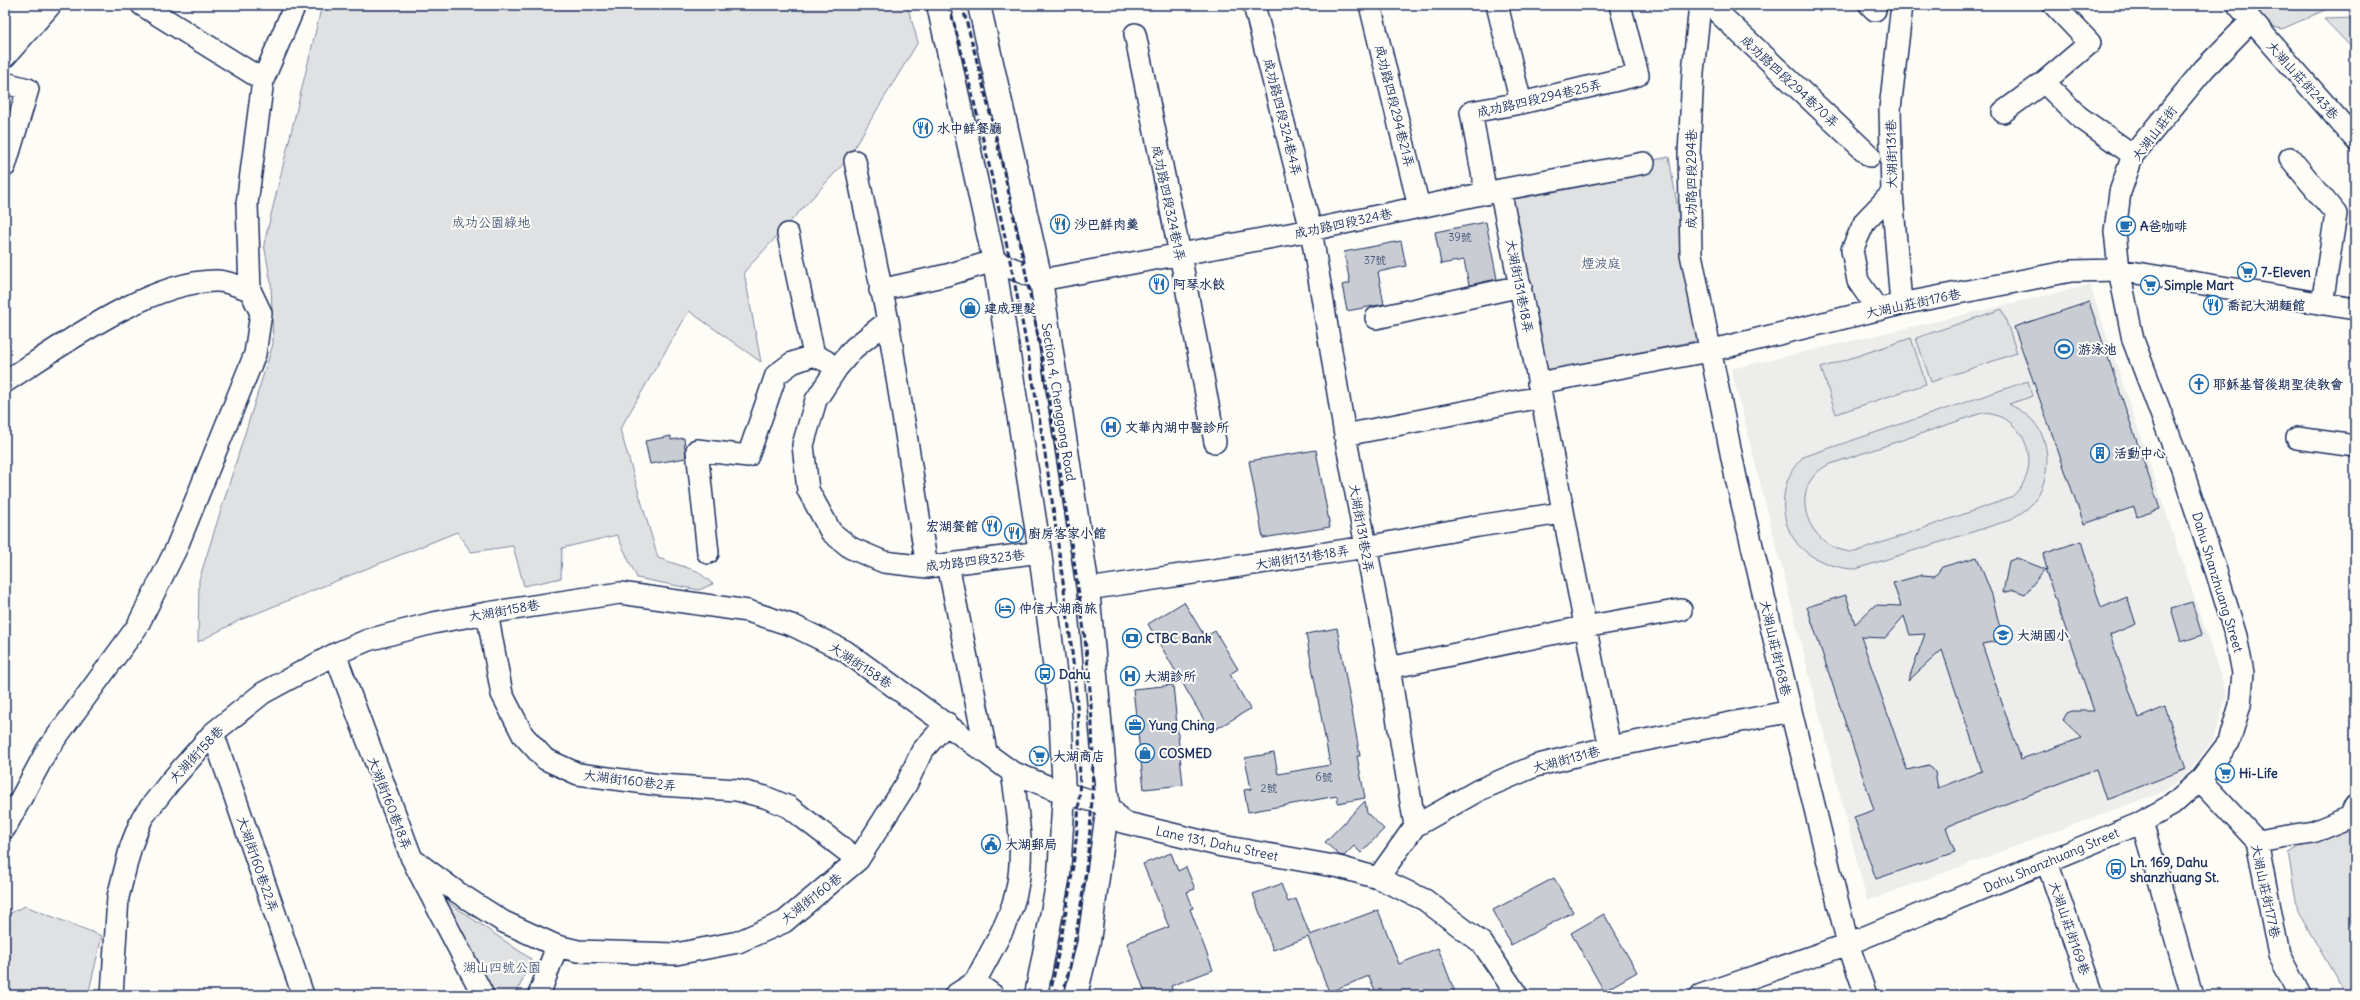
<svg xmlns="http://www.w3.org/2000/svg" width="2360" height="1000" viewBox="0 0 2360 1000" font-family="Delius,'LXGW WenKai TC',sans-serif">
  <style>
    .built { fill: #edeeec }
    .green { fill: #e0e1e3; stroke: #7e88a0; fill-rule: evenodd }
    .building { fill: #c9ccd3; stroke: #1b2f5e; fill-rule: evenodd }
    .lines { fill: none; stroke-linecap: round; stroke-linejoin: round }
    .minor-casing { stroke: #1b2f5e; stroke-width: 24 }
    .major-casing { stroke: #1b2f5e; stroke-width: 25 }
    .minor { stroke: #fdfcf7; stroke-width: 21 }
    .major { stroke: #fdfcf7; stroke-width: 22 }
    .rail { stroke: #1b2f5e; stroke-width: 3; stroke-dasharray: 6 3; stroke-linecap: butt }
    .labels { text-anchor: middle; stroke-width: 4; stroke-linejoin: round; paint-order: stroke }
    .number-label { font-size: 11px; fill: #46567b }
    .street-label { font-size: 13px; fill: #1b2f5e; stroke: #fdfcf7 }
    .poi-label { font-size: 13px; font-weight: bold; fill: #1b2f5e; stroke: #fdfcf7; text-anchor: start }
    .park-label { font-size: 13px; fill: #4c5c7f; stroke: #fdfcf7 }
  </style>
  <rect width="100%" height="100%" fill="#fdfcf7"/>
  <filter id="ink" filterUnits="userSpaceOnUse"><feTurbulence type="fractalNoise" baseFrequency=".025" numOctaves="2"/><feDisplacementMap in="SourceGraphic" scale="8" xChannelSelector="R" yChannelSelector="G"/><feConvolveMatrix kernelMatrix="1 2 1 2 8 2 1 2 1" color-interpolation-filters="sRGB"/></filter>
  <g filter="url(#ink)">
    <path class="built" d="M2090 285 2227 695 2213 740 2186 775 2163 792 1867 901 1731 369Z"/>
    <path class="green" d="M322 5H907L918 42 846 161 744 272 761 362 689 311 620 429 658 558 697 571 713 584 699 590 637 578 617 535 562 548 561 578 524 586 513 546 471 552 457 532 240 620 198 642 199 580 273 344 271 283 264 244Z
      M2238 5H2336L2282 29 2250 22Z
      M2355 18V51L2324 19Z
      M1669 157 1700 340 1537 373 1500 190Z
      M2002 309 2017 353 1931 382 1916 338Z
      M1911 338 1926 384 1836 414 1821 368Z
      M2028 381 2033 396 2009 404C2016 408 2023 411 2029 417 2053 438 2052 480 2032 504 2026 511 2017 515 2010 520L1856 569C1835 569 1809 559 1796 542 1777 517 1780 478 1803 457ZM1982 413C2027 414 2046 471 2010 498L1855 552C1808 552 1784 487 1828 465Z
      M2355 819V995H2346L2298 912 2288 853Z
      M445 900 531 959 516 995H490L440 903Z
      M25 906 102 936 88 995H5V916Z"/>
    <path class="building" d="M1486 222 1497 279 1469 285 1464 260 1441 264 1435 232Z
      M1401 241 1406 266 1378 272 1384 304 1347 311 1342 285 1350 283 1344 252Z
      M2089 302 2160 509 2137 517 2134 507 2084 524 2014 327Z
      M671 436V440L684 438 686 458 650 464 645 441Z
      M1316 450 1330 527 1263 538 1249 461Z
      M2081 541 2101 608 2127 597 2136 624 2110 635 2139 718 2165 707 2186 769 2106 800 2096 769 1946 827 1955 852 1876 879 1854 817 1874 810 1807 607 1846 595 1855 624 1875 605 1901 606 1893 583 1922 575 1935 576 1942 567 1977 557 1992 595 1999 624 2006 632 1999 641 1982 644 2021 759 2082 738 2063 720 2067 713 2072 711H2094L2045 569 2025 594 2014 590 2003 593 2009 561 2017 558 2047 570 2043 554ZM1904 616 1910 635 1925 634 1908 681 1942 650 1982 771 1938 788 1935 772 1929 765 1907 770 1861 637 1885 638Z
      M1184 602 1205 637 1215 631 1238 669 1230 674 1250 709 1211 732 1148 624Z
      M2192 602 2202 635 2181 642 2171 608Z
      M1337 628 1360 756H1357L1365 798 1338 803 1337 796 1248 812 1244 790 1251 789 1245 758 1274 753 1278 774 1330 765 1306 634Z
      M1173 685 1183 785 1144 789 1133 689Z
      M1365 801 1367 813 1384 829 1361 853 1354 846 1344 856 1339 855 1325 842Z
      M1171 853 1178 871 1186 867 1195 889 1187 892 1193 908 1190 909 1213 970 1171 986 1174 995H1146L1127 943 1169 927 1143 864Z
      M1554 878 1573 912 1511 945 1493 910Z
      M1281 884 1288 902 1296 899 1310 935 1378 910 1399 964 1438 948 1456 995H1377L1369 976 1329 992 1308 937 1273 950 1253 894Z
      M1604 914 1637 972 1604 991 1571 933Z"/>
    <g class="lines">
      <defs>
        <path id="minor" d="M142 5 263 80 295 5
          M1254 5 1311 230 1345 435 1389 668 1415 826
          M1370 5 1419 207
          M1497 5 1521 103
          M1700 5 1693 72 1689 155 1691 254 1736 478 1791 711 1848 944 1866 995
          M1710 5 1870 156
          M1870 5 1875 10
          M2238 5 2355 139
          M1135 34 1180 254 1215 442
          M2044 82 2078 116 2133 155
          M5 83 28 89 5 166
          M2003 112 2044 82 2090 43 2054 5
          M2290 158 2336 214 2322 304
          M855 161 888 321 927 567
          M1500 190C1540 375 1570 562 1610 747
          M1486 194 1471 112 1521 103 1638 75 1620 5
          M788 234 814 355 826 361
          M880 290 947 275 994 261 1041 280 1311 230 1500 190 1644 163
          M1901 304 1892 193 1890 109 1902 5
          M1878 310 1858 281 1852 250 1865 221 1892 193
          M1376 318 1521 286
          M888 321 854 348 837 368 816 400 803 445 808 490 831 532 851 548 884 562 927 567 1040 552
          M5 382C61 346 150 280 217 281 228 281 240 287 250 290
          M1538 383 1709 351 1901 304 2071 271 2119 270 2355 309
          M1345 435 1540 397
          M2297 438 2355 446
          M708 553 697 450 748 456 776 375 792 363 814 355
          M948 565 986 751
          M1088 589 1366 547 1478 526 1562 513
          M487 613 502 694 523 735 545 759 578 774 660 785 737 790 765 797 789 807 858 860
          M335 654 412 859 457 892 504 922 557 946 578 951 676 954 738 942 784 922 858 860 907 783 922 751 947 723
          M1389 668 1584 627 1681 610
          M213 733 303 995
          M2200 780 2257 841 2279 955 2300 995
          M2142 822 2192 995
          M5 828 47 750 137 627 176 549 255 354 261 313 250 290 247 204 263 80
          M2257 841 2313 832 2350 817 2355 806
          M2047 862 2093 995
          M414 863 483 995
          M1378 878 1415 826 1479 790 1535 766 1610 747 1791 711
          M112 995 118 897 131 846 142 818 170 782 213 733 263 693 335 654 368 640 433 623 487 613 620 593 748 611 794 626 845 651 1012 772 1064 793 1108 805 1122 822 1222 846 1339 867 1378 878 1425 900 1482 943 1517 995
          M539 995 557 946
          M955 995 975 982
          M993 995 975 982C990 952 1011 921 1017 888 1025 850 1017 809 1012 772
          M1701 995 1848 944 2138 824 2172 805 2200 780 2229 742 2240 705 2243 673 2236 636 2217 574 2182 469 2133 340 2119 270 2115 231 2120 192 2133 155 2204 69 2250 22"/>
        <path id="major" d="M938 5 994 261 1040 552 1060 710 1064 793 1059 875 1036 995
          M979 5 1041 280 1088 589 1108 805 1089 941 1076 995
          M5 29 25 5
          M5 56 50 5"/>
      </defs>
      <use href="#minor" class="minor-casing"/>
      <use href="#major" class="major-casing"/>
      <use href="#minor" class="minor"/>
      <use href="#major" class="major"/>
      <path class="rail" d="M949 5C997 183 1034 362 1058 544 1069 629 1083 714 1079 800 1076 866 1063 930 1050 995
        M962 5C1005 163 1039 322 1062 484 1074 564 1089 644 1092 725 1096 817 1084 906 1063 995"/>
    </g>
  </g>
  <defs>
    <symbol id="restaurant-ring" viewBox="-11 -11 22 22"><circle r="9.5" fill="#fdfcf7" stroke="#1f6fb2" stroke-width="1.5"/><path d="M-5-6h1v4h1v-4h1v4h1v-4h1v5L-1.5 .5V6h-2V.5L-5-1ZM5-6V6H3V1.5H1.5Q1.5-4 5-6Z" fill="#1f6fb2"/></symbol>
    <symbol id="cafe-ring" viewBox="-11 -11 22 22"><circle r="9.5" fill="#fdfcf7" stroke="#1f6fb2" stroke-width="1.5"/><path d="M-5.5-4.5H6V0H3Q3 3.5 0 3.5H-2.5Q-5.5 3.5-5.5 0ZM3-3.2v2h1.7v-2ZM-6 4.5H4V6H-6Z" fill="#1f6fb2"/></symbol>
    <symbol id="supermarket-ring" viewBox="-11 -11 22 22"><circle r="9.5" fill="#fdfcf7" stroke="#1f6fb2" stroke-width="1.5"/><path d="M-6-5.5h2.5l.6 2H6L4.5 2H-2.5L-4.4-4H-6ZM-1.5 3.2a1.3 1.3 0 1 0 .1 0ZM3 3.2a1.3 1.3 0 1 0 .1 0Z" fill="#1f6fb2"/></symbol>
    <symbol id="shop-ring" viewBox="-11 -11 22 22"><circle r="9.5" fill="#fdfcf7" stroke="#1f6fb2" stroke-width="1.5"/><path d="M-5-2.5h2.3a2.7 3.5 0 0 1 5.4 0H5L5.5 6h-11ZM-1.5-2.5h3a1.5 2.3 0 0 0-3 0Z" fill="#1f6fb2"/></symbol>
    <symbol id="stadium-ring" viewBox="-11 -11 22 22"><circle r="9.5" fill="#fdfcf7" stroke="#1f6fb2" stroke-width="1.5"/><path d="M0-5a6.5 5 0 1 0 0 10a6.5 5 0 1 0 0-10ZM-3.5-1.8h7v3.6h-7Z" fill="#1f6fb2"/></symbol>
    <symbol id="church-ring" viewBox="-11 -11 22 22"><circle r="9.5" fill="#fdfcf7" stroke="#1f6fb2" stroke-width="1.5"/><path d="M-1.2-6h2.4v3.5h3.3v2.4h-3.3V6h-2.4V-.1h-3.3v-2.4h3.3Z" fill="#1f6fb2"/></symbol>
    <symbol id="hospital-ring" viewBox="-11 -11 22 22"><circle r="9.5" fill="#fdfcf7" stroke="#1f6fb2" stroke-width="1.5"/><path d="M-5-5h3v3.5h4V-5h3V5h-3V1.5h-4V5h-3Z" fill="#1f6fb2"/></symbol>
    <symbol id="building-ring" viewBox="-11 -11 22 22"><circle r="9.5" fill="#fdfcf7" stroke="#1f6fb2" stroke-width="1.5"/><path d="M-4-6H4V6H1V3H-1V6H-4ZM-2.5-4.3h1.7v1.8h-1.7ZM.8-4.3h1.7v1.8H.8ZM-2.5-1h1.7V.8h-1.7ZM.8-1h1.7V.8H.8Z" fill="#1f6fb2"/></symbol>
    <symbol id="hotel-ring" viewBox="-11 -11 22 22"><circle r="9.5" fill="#fdfcf7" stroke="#1f6fb2" stroke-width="1.5"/><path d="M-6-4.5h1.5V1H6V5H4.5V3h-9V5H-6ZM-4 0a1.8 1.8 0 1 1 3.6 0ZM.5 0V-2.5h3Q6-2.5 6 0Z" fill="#1f6fb2"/></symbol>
    <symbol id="school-ring" viewBox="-11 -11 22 22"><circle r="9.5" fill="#fdfcf7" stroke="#1f6fb2" stroke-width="1.5"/><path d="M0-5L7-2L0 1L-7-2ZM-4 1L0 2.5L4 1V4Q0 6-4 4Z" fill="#1f6fb2"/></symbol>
    <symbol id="bank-ring" viewBox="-11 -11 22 22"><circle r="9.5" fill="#fdfcf7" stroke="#1f6fb2" stroke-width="1.5"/><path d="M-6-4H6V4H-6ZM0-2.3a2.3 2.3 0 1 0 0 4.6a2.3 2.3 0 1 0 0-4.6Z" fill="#1f6fb2"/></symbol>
    <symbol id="bus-ring" viewBox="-11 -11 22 22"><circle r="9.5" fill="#fdfcf7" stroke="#1f6fb2" stroke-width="1.5"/><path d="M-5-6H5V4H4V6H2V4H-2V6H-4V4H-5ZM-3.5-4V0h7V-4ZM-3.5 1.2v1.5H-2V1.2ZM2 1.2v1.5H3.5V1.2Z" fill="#1f6fb2"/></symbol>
    <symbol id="office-ring" viewBox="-11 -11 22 22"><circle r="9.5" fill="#fdfcf7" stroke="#1f6fb2" stroke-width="1.5"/><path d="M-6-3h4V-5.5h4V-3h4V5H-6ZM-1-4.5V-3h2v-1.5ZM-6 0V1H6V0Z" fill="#1f6fb2"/></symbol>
    <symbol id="civic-ring" viewBox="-11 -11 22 22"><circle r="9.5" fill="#fdfcf7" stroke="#1f6fb2" stroke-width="1.5"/><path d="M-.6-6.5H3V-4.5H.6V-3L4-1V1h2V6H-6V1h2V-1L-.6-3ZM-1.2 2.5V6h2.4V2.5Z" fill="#1f6fb2"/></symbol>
  </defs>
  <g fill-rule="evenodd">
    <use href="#restaurant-ring" x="912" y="117" width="22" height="22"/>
    <use href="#restaurant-ring" x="1049" y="213" width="22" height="22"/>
    <use href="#cafe-ring" x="2115" y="215" width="22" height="22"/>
    <use href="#supermarket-ring" x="2236" y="261" width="22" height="22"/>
    <use href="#restaurant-ring" x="1148" y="273" width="22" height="22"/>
    <use href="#supermarket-ring" x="2139" y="274" width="22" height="22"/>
    <use href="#restaurant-ring" x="2202" y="294" width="22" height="22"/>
    <use href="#shop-ring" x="959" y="297" width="22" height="22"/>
    <use href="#stadium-ring" x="2053" y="338" width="22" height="22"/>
    <use href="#church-ring" x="2188" y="373" width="22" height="22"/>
    <use href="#hospital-ring" x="1100" y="416" width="22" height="22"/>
    <use href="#building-ring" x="2089" y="442" width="22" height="22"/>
    <use href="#restaurant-ring" x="981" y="515" width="22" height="22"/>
    <use href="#restaurant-ring" x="1003" y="522" width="22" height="22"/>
    <use href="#hotel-ring" x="994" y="597" width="22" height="22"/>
    <use href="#school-ring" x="1992" y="624" width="22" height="22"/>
    <use href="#bank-ring" x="1121" y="627" width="22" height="22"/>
    <use href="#bus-ring" x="1034" y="663" width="22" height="22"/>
    <use href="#hospital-ring" x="1119" y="665" width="22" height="22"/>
    <use href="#office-ring" x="1124" y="714" width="22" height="22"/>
    <use href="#shop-ring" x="1134" y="742" width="22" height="22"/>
    <use href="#supermarket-ring" x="1028" y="745" width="22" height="22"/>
    <use href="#supermarket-ring" x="2214" y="762" width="22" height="22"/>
    <use href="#civic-ring" x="980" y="833" width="22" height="22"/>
    <use href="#bus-ring" x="2105" y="858" width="22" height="22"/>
  </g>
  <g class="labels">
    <g class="number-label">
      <text x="1460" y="241">39號</text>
      <text x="1375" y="264">37號</text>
      <text x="1324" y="781">6號</text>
      <text x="1269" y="792">2號</text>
    </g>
    <g class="street-label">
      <text transform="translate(2303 80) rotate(48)" y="5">大湖山莊街243巷</text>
      <text transform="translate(1790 81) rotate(43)" y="5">成功路四段294巷70弄</text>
      <text transform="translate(1539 98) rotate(-13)" y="5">成功路四段294巷25弄</text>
      <text transform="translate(1395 106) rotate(76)" y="5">成功路四段294巷21弄</text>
      <text transform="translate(1283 117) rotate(76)" y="5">成功路四段324巷4弄</text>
      <text transform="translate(2154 133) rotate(-53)" y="5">大湖山莊街</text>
      <text transform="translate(1891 154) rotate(-91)" y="5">大湖街131巷</text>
      <text transform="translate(1691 179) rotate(-90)" y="5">成功路四段294巷</text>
      <text transform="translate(1169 203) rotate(78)" y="5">成功路四段324巷1弄</text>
      <text transform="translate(1343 223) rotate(-12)" y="5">成功路四段324巷</text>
      <text transform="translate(1520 286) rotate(79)" y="5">大湖街131巷18弄</text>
      <text transform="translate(1913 303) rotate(-12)" y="5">大湖山莊街176巷</text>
      <text transform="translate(1059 402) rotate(81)" y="5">Section 4, Chenggong Road</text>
      <text transform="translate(1362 528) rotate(80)" y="5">大湖街131巷2弄</text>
      <text transform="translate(1302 557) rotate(-9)" y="5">大湖街131巷18弄</text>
      <text transform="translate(975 560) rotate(-7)" y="5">成功路四段323巷</text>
      <text transform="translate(2218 582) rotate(73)" y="5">Dahu Shanzhuang Street</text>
      <text transform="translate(504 610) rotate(-10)" y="5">大湖街158巷</text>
      <text transform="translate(1776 648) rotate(77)" y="5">大湖山莊街168巷</text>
      <text transform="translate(861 665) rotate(33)" y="5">大湖街158巷</text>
      <text transform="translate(196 754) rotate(-47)" y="5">大湖街158巷</text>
      <text transform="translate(1566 759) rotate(-15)" y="5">大湖街131巷</text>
      <text transform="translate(630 780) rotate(7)" y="5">大湖街160巷2弄</text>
      <text transform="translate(390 803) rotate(69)" y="5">大湖街160巷18弄</text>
      <text transform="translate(1217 843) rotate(12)" y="5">Lane 131, Dahu Street</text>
      <text transform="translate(2051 860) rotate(-23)" y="5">Dahu Shanzhuang Street</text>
      <text transform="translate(258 864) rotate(71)" y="5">大湖街160巷22弄</text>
      <text transform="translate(2266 891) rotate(78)" y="5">大湖山莊街177巷</text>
      <text transform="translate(811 898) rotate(-38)" y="5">大湖街160巷</text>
      <text transform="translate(2070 928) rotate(71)" y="5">大湖山莊街169巷</text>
    </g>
    <g class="poi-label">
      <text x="937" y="133">水中鮮餐廳</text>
      <text x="1074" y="229">沙巴鮮肉羹</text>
      <text x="2140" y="231">A爸咖啡</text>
      <text x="2261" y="277">7-Eleven</text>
      <text x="1173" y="289">阿琴水餃</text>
      <text x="2164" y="290">Simple Mart</text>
      <text x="2227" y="310">喬記大湖麵館</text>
      <text x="984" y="313">建成理髮</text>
      <text x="2078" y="354">游泳池</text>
      <text x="2213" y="389">耶穌基督後期聖徒教會</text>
      <text x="1125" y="432">文華內湖中醫診所</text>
      <text x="2114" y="458">活動中心</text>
      <text x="978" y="531" text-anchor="end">宏湖餐館</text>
      <text x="1028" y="538">廚房客家小館</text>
      <text x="1019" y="613">仲信大湖商旅</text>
      <text x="2017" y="640">大湖國小</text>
      <text x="1146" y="643">CTBC Bank</text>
      <text x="1059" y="679">Dahu</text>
      <text x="1144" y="681">大湖診所</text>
      <text x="1149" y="730">Yung Ching</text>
      <text x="1159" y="758">COSMED</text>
      <text x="1053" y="761">大湖商店</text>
      <text x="2239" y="778">Hi-Life</text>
      <text x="1005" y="849">大湖郵局</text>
      <text x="2130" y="867">Ln. 169, Dahu<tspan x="2130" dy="15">shanzhuang St.</tspan></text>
    </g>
    <g class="park-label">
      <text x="491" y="227">成功公園綠地</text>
      <text x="1601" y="268">煙波庭</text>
      <text x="502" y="972">湖山四號公園</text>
    </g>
  </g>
  <rect width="2360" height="1000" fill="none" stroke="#fdfcf7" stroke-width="20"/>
  <rect x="10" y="10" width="2340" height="980" fill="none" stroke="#1b2f5e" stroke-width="1.5" filter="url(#ink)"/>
</svg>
